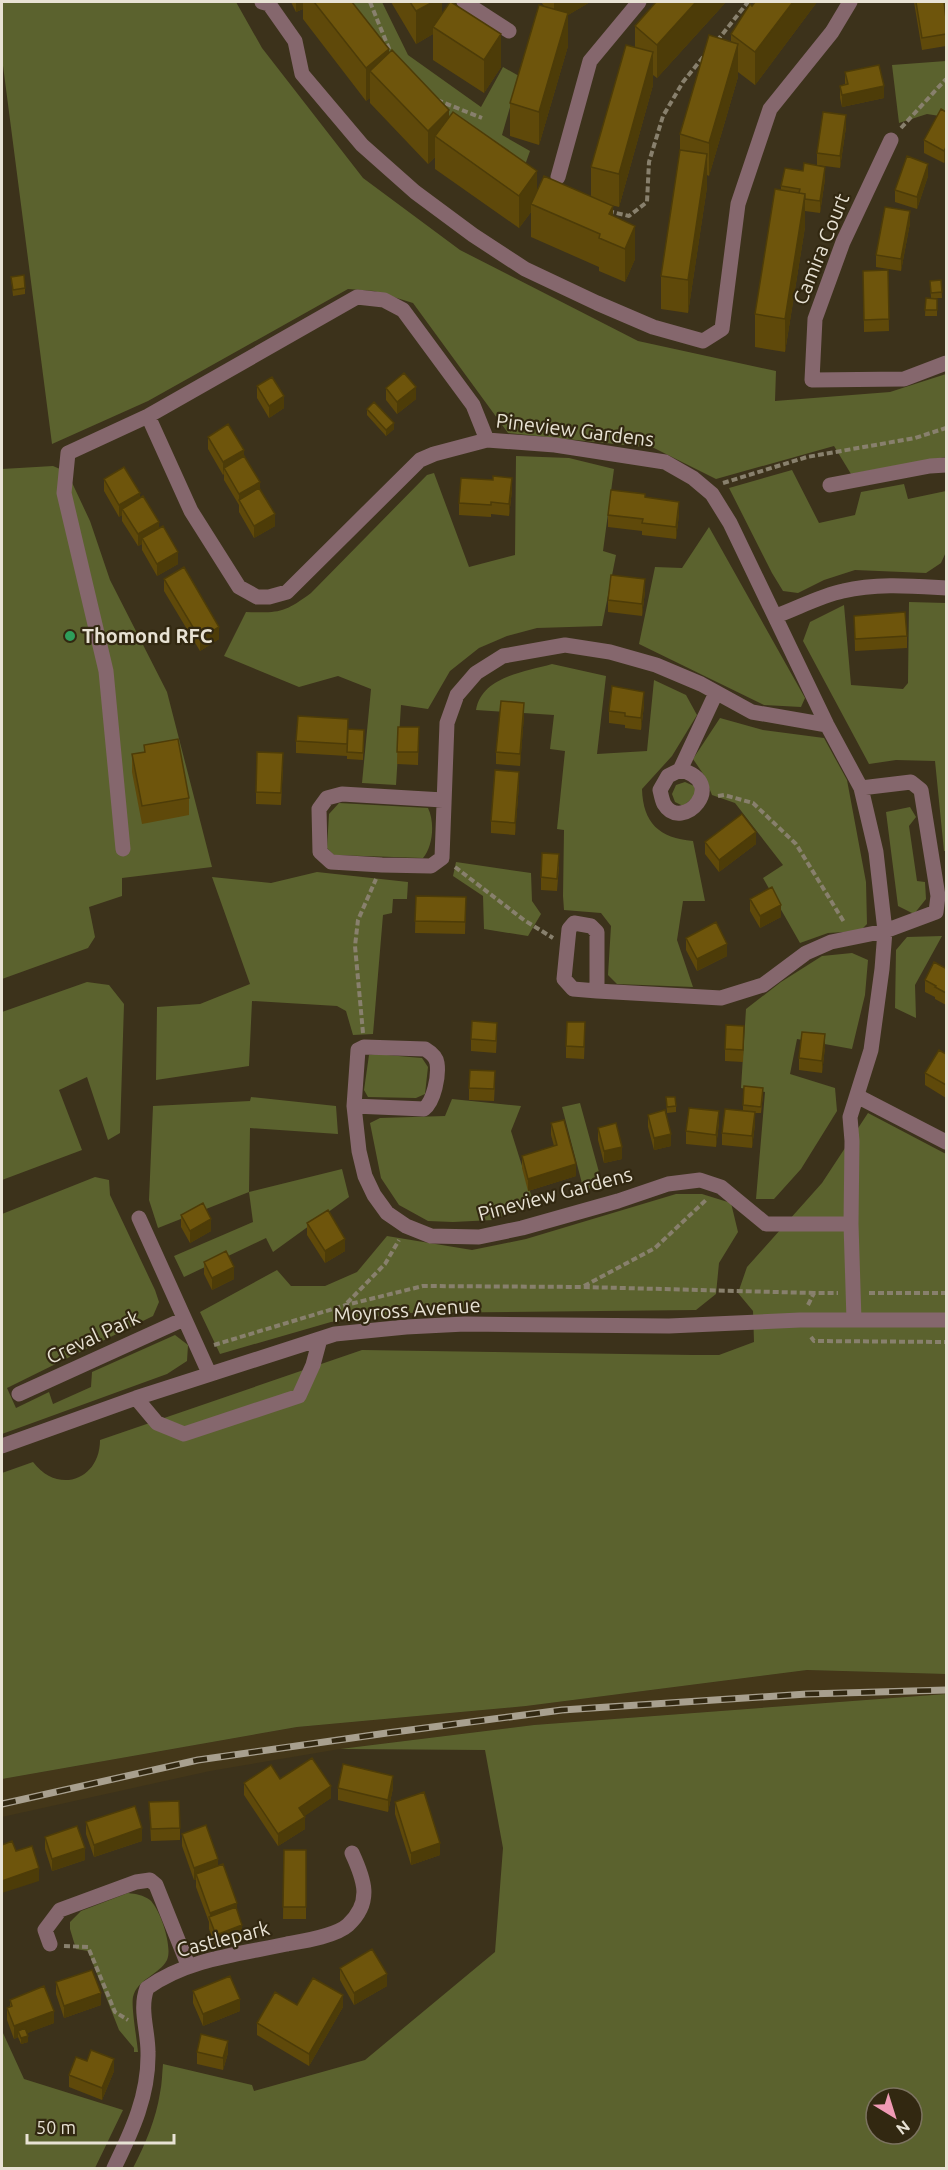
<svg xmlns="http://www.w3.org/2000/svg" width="948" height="2170" viewBox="0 0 948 2170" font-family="Ubuntu,sans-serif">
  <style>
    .built { fill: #443719 }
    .green { fill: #5b622e; fill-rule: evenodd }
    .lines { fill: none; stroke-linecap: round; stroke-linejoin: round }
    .path { stroke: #88806d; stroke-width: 4; stroke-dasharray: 6 3; stroke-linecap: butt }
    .minor { stroke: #85676d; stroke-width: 15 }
    .rail-casing { stroke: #a8a08f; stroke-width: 7 }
    .rail { stroke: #322811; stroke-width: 4.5; stroke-dasharray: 14; stroke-linecap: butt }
    .wall { fill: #5f490a }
    .shaded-wall { fill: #4d3c08 }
    .building { fill: #6e550c; stroke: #4d3c08; stroke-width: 1.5 }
    .leisure-dot { fill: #2e9e5b; stroke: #322811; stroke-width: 2 }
    .labels { text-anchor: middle; stroke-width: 4.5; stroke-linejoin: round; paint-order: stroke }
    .street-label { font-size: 20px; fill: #e8e2d4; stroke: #322811 }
    .poi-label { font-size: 20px; font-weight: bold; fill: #e8e2d4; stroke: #322811; text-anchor: start }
  </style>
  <rect width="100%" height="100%" fill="#3c321b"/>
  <path class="built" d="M807 1670 946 1674V1694L534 1725 340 1749 210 1771 2 1817V1779L297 1727 526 1706Z"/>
  <path class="green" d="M2 2H236L262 48 363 178 460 250 638 341 776 371 775 401 890 392 946 374V457L851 474 834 446 716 479 654 448 508 433 413 303 374 291 348 289 148 401 52 444 2 58Z
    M341 2H382L408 55 481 107 503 67 519 76 502 135 530 151 520 179 444 120Z
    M946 61V117L927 114 899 123 892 65Z
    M516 456 569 458 614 469 603 551 616 555 602 626 537 628 507 636 479 648 450 671 428 709 401 705 396 785 362 783 371 689 338 676 299 687 224 656 246 612C279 613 284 613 311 593L427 475 434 473 469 567 515 555Z
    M53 466 67 472 90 521 110 580 167 692 212 867 122 878V896L89 907 95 937 88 948 2 979V469Z
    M792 470 819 523 855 515 861 492 904 484 908 499 946 491V552L941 563 926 573 855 570 824 580 798 593 783 591 772 573 729 488Z
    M709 527 805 698 801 707 764 705 639 644 655 567 682 568Z
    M909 602 946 603V851H944L935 761 896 760 869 764 803 641 810 622 844 605 851 685 903 689 908 683Z
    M552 664 606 676 597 754 647 751 654 680 686 695 697 715 672 756 642 789C643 823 659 838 693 841L705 901H683L677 940 693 987 617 984 608 975 611 926 601 913 564 910 563 896 564 830 557 829 565 751 550 749 554 715 476 710C482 676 525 672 552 664Z
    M720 718 763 730 824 738 847 780 866 882 867 924 860 931 828 933 800 943 763 878 783 865 735 803 712 795 704 775 693 759Z
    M685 782 694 786 696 795 683 806 675 802 672 794 676 785Z
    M339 803 428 808C435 822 433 847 423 858L334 855 327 848 329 814Z
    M910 807 916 817 909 826 917 881 925 882 926 899 914 914 898 906 886 812Z
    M456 862 531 873 532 901 541 914 528 936 484 929 483 896 453 876Z
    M317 872 408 882 407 899H393L392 913 383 915 373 1034 353 1035 346 1011 337 1006 252 1001 249 1066 156 1080 157 1007 200 1004 250 984 212 877 271 883Z
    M942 936 915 985 916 1018 895 1008 896 950 907 937Z
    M852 953 868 960 865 995 852 1049 797 1039 790 1074 835 1088 837 1111 801 1169 774 1199H756L765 1092 741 1088 746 1009 781 982 822 956Z
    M87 982 109 985 124 1004 120 1133 108 1140 87 1077 59 1090 82 1150 2 1180V1012Z
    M375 1054 422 1058 428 1067 425 1094 416 1098 368 1097 364 1090 369 1055Z
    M251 1097 336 1106 338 1134 250 1128 249 1192 342 1169 349 1197 273 1252 266 1238 184 1277 174 1256 253 1222 249 1192 158 1228 149 1200 153 1106 250 1101Z
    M452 1099 521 1106 511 1131 534 1204 493 1220 453 1222 428 1221 399 1205 381 1178 370 1123 380 1118 445 1116Z
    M580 1103 602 1183 584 1191 562 1107Z
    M868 1113 946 1154V1674L807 1670 526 1706 297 1727 2 1779V1473L33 1462C58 1495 100 1480 100 1440L362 1350 693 1355H719L754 1342 753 1311 738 1293 747 1267 822 1183Z
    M95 1177 109 1180 110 1195 155 1290 159 1302 153 1316 7 1388 16 1408 49 1392 53 1404 91 1387 92 1372 175 1335 188 1345 187 1361 167 1374 2 1434V1214Z
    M676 1194H702L731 1203 738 1232 719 1263 716 1294 696 1310 405 1313 331 1322 220 1354 200 1312 277 1270 291 1286H325L357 1272 387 1236 472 1250 526 1239Z
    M946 1694V2168H133C145 2145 156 2119 160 2093 162 2084 162 2074 163 2064L252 2085 254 2091 365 2060 495 1952 503 1848 485 1750 340 1749 534 1725ZM876 2098H912V2134H876Z
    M128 1893C136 1894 143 1895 150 1900 160 1909 173 1947 167 1960 159 1975 137 1979 133 1997 131 2006 137 2040 138 2052H134V2048L119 2030 88 1951 76 1949 70 1929V1922L81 1911Z
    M3 2033 24 2079 123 2110 95 2168H2Z"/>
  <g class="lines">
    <path class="path" d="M370 2 390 51
      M717 41 748 2
      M437 100 482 118
      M901 128 946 79
      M608 211 629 216 647 202 649 162 663 116 683 82 704 56
      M723 483 807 457 915 438 946 428
      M718 796 724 795 753 803 796 844 844 922
      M455 867 524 920 553 938
      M363 1033 355 946 358 920 376 879
      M584 1286 655 1248 707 1199
      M869 1293H946
      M347 1303 385 1264 399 1240
      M808 1305 814 1293H838
      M811 1337 814 1341 946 1342
      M214 1345 346 1305 423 1286 584 1287 814 1293
      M64 1946 88 1947 115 2012 128 2020"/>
    <path class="minor" d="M262 2 269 4 295 41 302 74 362 145 415 192 473 235 525 269 597 303 653 327 703 341 722 329 738 204 770 109 832 32 850 2
      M464 2 509 31
      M891 140 843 242 815 319 812 380 904 379 946 363
      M558 177 590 61 639 2
      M148 416 191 511 239 587 257 597H269L287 592 420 460 434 454 487 440 555 445 665 462 693 478 712 494 730 523 827 725 861 788 876 852 885 931 882 969 871 1050 850 1117 852 1141 851 1224 854 1320
      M830 485 930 466 946 465
      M776 616C798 608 820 596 843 591 876 583 912 586 946 588
      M680 770C730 782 682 834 664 804 662 800 661 794 660 790L668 776 680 770 716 693
      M443 800 342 794 327 798 319 809 320 852 331 862 382 865 431 866 442 858 447 723 457 695 476 673 503 656 565 645 610 652 656 665 701 684 752 712 827 725
      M123 849 106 671 64 493 68 453 148 416 357 297 384 300 403 310 473 405 487 440
      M597 991 573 989 564 979 569 929 574 923 591 926 597 932V991L721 998 763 985 806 953 831 942 885 931 936 912 938 896 921 790 911 782 861 788
      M857 1096 946 1142
      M354 1106 424 1109C434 1101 439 1076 437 1063 436 1056 430 1052 425 1049L364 1047 358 1050 354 1106 359 1151 365 1176 374 1195 387 1213 406 1226 431 1236 479 1237 522 1228 618 1201 668 1184 700 1180 721 1187 766 1224H851
      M139 1218 209 1373
      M19 1394 184 1319
      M136 1398 157 1423 184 1434 299 1396 313 1365 320 1339
      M2 1446 136 1398 335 1334 406 1327 465 1324 669 1326 800 1320H946
      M50 1944 45 1930 60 1910 136 1882 150 1880 156 1885 188 1965
      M114 2168C132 2131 149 2095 148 2052 148 2030 139 2009 147 1988 187 1959 240 1954 287 1944 304 1941 336 1936 348 1925 373 1902 364 1879 352 1853"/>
    <defs>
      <path id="rail" d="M2 1804 198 1760 387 1733 562 1710 807 1694 946 1690"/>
    </defs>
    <use href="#rail" class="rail-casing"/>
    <use href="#rail" class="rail"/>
  </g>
  <path class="wall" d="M291 2H352L389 52 449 116 537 191 591 197V167L635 47V26L726 2 657 78 653 75V85L619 207 607 204 635 259 625 282 599 271V267L531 237V212L519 228 435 169V157L428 164 370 103V98L366 101 303 19V9L296 12Z
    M391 2H442V13L501 67 484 93 433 60V34L416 44Z
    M541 2H590L568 15V46L539 145 510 136V103L544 6Z
    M817 2 755 85 738 72V77L709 176 707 175V187L688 313 661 309V276L680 152V134L731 42V34L752 6Z
    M914 2H944L946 19V46L922 50Z
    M845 72 884 98 842 107 840 98V86L845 84Z
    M946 112V159L944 163 924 153V140Z
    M846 127 840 168 817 165V153Z
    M928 176 917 209 895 202V190Z
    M825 179 820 213 805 211V227L785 352 755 347V314L781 190V186Z
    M910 223 901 271 876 267V255Z
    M888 270 889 331 864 332 863 271Z
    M11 277 25 288V294L13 296Z
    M941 280 942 298H935L937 299V316H925L926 298H931L930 281Z
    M257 386 284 408 269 418 257 398Z
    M386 388 416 399 397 414 386 400Z
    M367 409 394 429 386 436 367 415Z
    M208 437 244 456 260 489 275 526 254 538 239 512V505L224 480V474L223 475 208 449Z
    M104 479 140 498 159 528 178 564 157 576 142 550V544L138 546 122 521V515L119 517 104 491Z
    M512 490 509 516 491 514V517L459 515V503Z
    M645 497 679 514 676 539 642 535V531L608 527V515Z
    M164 579 219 639 200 651 164 591Z
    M645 591 642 616 608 612V600Z
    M854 616 907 636V648L855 651Z
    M644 705 641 730 625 728V725L609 723V711Z
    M524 715 520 766 496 764V752Z
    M398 727H419L418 765 397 764Z
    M348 729 364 730 363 760 347 759V756L296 753V741Z
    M144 745 189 798V815L142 824 132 772V754L144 752Z
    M283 765 281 805 256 804V792Z
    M519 784 515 835 491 833V821Z
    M705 842 756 844 719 872 705 854Z
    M559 866 557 891 541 890V877Z
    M416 896 466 897 465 934 415 933Z
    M750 899 781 917 760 928 750 911Z
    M686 938 727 956 697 971 686 950Z
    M946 966V1005L935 999V997L925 992V980L945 968Z
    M585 1034 584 1059 566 1058V1046Z
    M497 1035 496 1053 471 1051V1039Z
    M744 1038 743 1062 725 1061V1049Z
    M825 1047 822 1073 799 1070V1058Z
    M946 1054V1098L925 1085V1073Z
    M495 1083 494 1101 469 1100V1088Z
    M763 1094 761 1113H755V1124L752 1148 722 1145V1133L743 1111V1105Z
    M666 1097 676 1106V1112L667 1113Z
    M648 1115 671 1146 654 1150 648 1127Z
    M551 1123 576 1176 528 1191 522 1168V1156L554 1146 551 1135Z
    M719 1123 716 1147 686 1144V1131Z
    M598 1128 622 1159 604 1163 598 1140Z
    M181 1215 211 1231 190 1243 181 1227Z
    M307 1223 345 1251 325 1263 307 1235Z
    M204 1262 234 1279 212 1290 204 1274Z
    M280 1779 331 1798 304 1816 305 1829 278 1846 244 1795V1783Z
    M338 1788H393L388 1812 338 1800Z
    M149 1802 180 1828V1840L151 1841Z
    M395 1802 440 1855 411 1865 395 1814Z
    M86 1822 142 1841 94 1857 86 1834Z
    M182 1834 218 1866 237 1911 242 1937 216 1947 209 1929V1922L196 1887V1880H194L182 1846Z
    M45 1837 85 1860 52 1871 45 1849Z
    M284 1850H306V1919H283Z
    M340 1968 387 1986 354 2005 340 1980Z
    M56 1982 101 2005 64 2018 56 1994Z
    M193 1991 240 2011 203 2026 193 2003Z
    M10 2000 54 2023 27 2033 28 2042 21 2044 18 2037 14 2039 7 2020V2008L10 2006Z
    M297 2005 343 2007 309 2066 257 2035V2023Z
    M197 2052 228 2053 223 2070 197 2064Z
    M114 2071 102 2100 69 2087V2075Z"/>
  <path class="shaded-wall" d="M296 2H303V9L296 12Z
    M433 2H442V29L433 27V34L416 44V11Z
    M554 2H590L568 15V46L539 145V112L554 23Z
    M696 2H726L657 78V45Z
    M793 2H817L755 85V52Z
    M501 34V67L484 93V60Z
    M738 44V77L709 176V143Z
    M389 49V82L370 71V98L366 101V68Z
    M653 52V85L619 207V174Z
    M884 86V98L842 107V95Z
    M449 110V143L435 136V157L428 164V131Z
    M846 115V127L840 168V156Z
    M946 147V159L944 163V151Z
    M707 154V187L688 313V280Z
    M928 164V176L917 209V197Z
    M825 167V179L820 213V201Z
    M537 171V204H531V212L519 228V196Z
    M805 194V227L785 352V319Z
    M613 206V239L609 214Z
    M910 211V223L901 271V259Z
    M635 226V259L625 282V249Z
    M416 387V399L397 414V402Z
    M284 396V408L269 418V406Z
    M394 423V429L386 436V430Z
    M244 450V462L224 468 223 475V462Z
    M512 478V490L509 516V504Z
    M260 482V494L239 501V494Z
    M140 493V505L122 509V515L119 517V505Z
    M679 502V514L676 539V527Z
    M275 514V526L254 538V526Z
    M159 522V534L142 538V544L138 546V534Z
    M178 552V564L157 576V564Z
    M645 579V591L642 616V604Z
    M219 627V639L200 651V639Z
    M644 692V705L641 730V718Z
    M524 703V715L520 766V754Z
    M519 772V784L515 835V823Z
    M756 832V844L719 872V860Z
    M781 905V917L760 928V916Z
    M727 944V956L697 971V959Z
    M825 1034V1047L822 1073V1061Z
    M719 1111V1123L716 1147V1135Z
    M755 1112V1124L752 1148V1136Z
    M671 1134V1146L654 1150V1138Z
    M622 1147V1159L604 1163V1151Z
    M576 1164V1176L528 1191V1179Z
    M211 1219V1231L190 1243V1231Z
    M345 1239V1251L325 1263V1251Z
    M234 1267V1279L212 1290V1278Z
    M393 1776V1788L388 1812V1800Z
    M331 1786V1798L299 1820V1808Z
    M305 1817V1829L278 1846V1834Z
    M142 1828V1841L94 1857V1845Z
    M440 1843V1855L411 1865V1853Z
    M85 1848V1860L52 1871V1859Z
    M218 1859V1871L196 1874V1880H194V1868Z
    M39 1868V1881L2 1893V1881Z
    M237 1903V1915L210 1920V1913Z
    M242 1925V1937L216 1947V1935Z
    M387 1974V1986L354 2005V1993Z
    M101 1993V2005L64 2018V2006Z
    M343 1995V2007L309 2066V2054Z
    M240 1999V2011L203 2026V2014Z
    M54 2011V2023L20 2036 18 2031V2037L14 2039V2026Z
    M28 2036V2042L21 2044V2038Z
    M228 2041V2053L223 2070V2058Z
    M114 2059V2071L102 2100V2088Z"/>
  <path class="building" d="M314 2H352L389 49 366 68Z
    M410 2H433L416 11Z
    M450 2H451L501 34 484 60 433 27Z
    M656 2H696L657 45 635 26Z
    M755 2H793L755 52 731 34 750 4 752 6Z
    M916 2H944L946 19V34L922 38Z
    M539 5 568 13 539 112 510 103Z
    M709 35 738 44 709 143 680 134Z
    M626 45 653 52 619 174 591 167Z
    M392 50 449 110 428 131 370 71Z
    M879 65 884 86 842 95 840 86 848 84 845 72Z
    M941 109 946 112V147L944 151 924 140Z
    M453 112 537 171 519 196 435 136Z
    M823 112 846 115 840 156 817 153Z
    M680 150 707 154 688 280 661 276Z
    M907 156 928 164 917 197 895 190Z
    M804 163 825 167 820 201 805 199V194L799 193 800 189 781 186 785 168 803 171Z
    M544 176 613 206 609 214 635 226 625 249 599 238 600 234 531 204Z
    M775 189 805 194 785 319 755 314Z
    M885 207 910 211 901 259 876 255Z
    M888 270 889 319 864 320 863 271Z
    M24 275 25 288 13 290 11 277Z
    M941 280 942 292 931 293 930 281Z
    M926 298 937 299V310H925Z
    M404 373 416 387 397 402 386 388Z
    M272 377 284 396 269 406 257 386Z
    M374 402 394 423 386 430 367 409Z
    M228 424 244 450 223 462 208 437Z
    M244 456 260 482 239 494 224 468Z
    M124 467 140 493 119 505 104 479Z
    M493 476 512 478 509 504 491 502V505L459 503 461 478 493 480Z
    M259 488 275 514 254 526 239 500Z
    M611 490 645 494V497L679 502 676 527 642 523 643 519 608 515Z
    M143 496 159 522 138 534 122 509Z
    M163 526 178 552 157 564 142 538Z
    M184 567 219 627 200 639 164 579Z
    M611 575 645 579 642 604 608 600Z
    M905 612 907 636 855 639 854 616Z
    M612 686 644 692 641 718 625 716V713L609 711Z
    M501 701 524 703 520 754 496 752Z
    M298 716 348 719 347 744 296 741Z
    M398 727H419L418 752H397Z
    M348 729 364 730 363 753 347 752Z
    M178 739 189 798 142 806 132 754 145 752 144 745Z
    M257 752 283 753 281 793 256 792Z
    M495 770 519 772 515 823 491 821Z
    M742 814 756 832 719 860 705 842Z
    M542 853 559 854 557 879 541 877Z
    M772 887 781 905 760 916 750 899Z
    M416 896 466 897 465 922 415 921Z
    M716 922 727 944 697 959 686 938Z
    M934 962 945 968 946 966V993L935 987 936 986 925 980Z
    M472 1021 497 1023 496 1041 471 1039Z
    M567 1022H585L584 1047 566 1046Z
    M726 1025 744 1026 743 1050 725 1049Z
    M802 1032 825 1034 822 1061 799 1058Z
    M939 1050 946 1054V1085L925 1073Z
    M470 1070 495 1071 494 1089 469 1088Z
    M744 1086 763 1088 761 1107 743 1105Z
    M666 1097H675L676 1106 667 1107Z
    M689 1108 719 1111 716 1135 686 1131Z
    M725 1109 755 1112 752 1136 722 1133Z
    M665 1110 671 1134 654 1138 648 1115Z
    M564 1120 576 1164 528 1179 522 1156 557 1145 551 1123Z
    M616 1123 622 1147 604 1151 598 1128Z
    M203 1203 211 1219 190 1231 181 1215Z
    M328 1210 345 1239 325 1251 307 1223Z
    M226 1251 234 1267 212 1278 204 1262Z
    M312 1758 331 1786 299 1808 305 1817 278 1834 244 1783 271 1765 280 1779Z
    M343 1764 393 1776 388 1800 338 1788Z
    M424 1792 440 1843 411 1853 395 1802Z
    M179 1801 180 1828 151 1829 149 1802Z
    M135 1806 142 1828 94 1845 86 1822Z
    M206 1825 218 1859 194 1868 182 1834Z
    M77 1826 85 1848 52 1859 45 1837Z
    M12 1841 16 1851 32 1846 39 1868 2 1881V1845Z
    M284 1850H306V1907H283Z
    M223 1864 237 1903 210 1913 196 1874Z
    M236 1907 242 1925 216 1935 209 1917Z
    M372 1949 387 1974 354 1993 340 1968Z
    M92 1970 101 1993 64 2006 56 1982Z
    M230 1976 240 1999 203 2014 193 1991Z
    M313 1978 343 1995 309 2054 257 2023 275 1992 297 2005Z
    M44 1986 54 2011 14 2026 7 2008 12 2006 10 2000Z
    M25 2028 28 2036 21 2038 18 2031Z
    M201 2034 228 2041 223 2058 197 2052Z
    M91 2050 114 2059 102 2088 69 2075 76 2057 87 2061Z"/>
  <circle class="leisure-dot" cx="70" cy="636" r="6"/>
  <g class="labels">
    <g class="street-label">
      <text transform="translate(821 249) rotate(-68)" y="7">Camira Court</text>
      <text transform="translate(575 430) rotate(7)" y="7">Pineview Gardens</text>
      <text transform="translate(555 1194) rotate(-15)" y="7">Pineview Gardens</text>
      <text transform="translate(407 1310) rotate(-4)" y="7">Moyross Avenue</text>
      <text transform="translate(93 1337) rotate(-25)" y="7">Creval Park</text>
      <text transform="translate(223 1939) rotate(-14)" y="7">Castlepark</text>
    </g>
    <g class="poi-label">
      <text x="82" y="643">Thomond RFC</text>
    </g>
  </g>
  <rect width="948" height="2170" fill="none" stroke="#e8e2d4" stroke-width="6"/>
  <g transform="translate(894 2116) rotate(142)"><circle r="28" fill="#322811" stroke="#7b725f" stroke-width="1.5"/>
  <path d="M0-4.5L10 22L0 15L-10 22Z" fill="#f09ab5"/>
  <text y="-9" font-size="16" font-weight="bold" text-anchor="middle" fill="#e8e2d4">N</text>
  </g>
  <path d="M27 2134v9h147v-9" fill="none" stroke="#e8e2d4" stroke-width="3"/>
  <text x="36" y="2134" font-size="18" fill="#e8e2d4" stroke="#322811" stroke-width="4.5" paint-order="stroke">50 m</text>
</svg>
